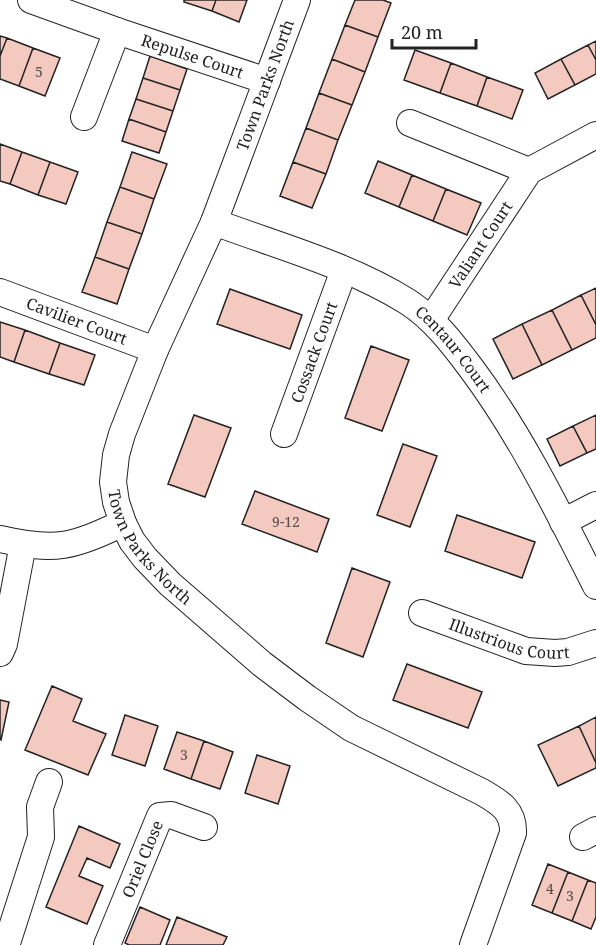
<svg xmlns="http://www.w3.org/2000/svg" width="596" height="945" viewBox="0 0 596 945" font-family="'Noto Serif',serif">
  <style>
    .building { fill: #f3c9c0; stroke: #222; stroke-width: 1.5 }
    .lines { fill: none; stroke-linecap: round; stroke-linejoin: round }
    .minor-casing { stroke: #222; stroke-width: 28 }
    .minor { stroke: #fff; stroke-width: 26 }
    .labels { text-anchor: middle; stroke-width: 4.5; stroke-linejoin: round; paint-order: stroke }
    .number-label { font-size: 14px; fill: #564c4a }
    .street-label { font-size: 16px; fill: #222; stroke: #fff }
  </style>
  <rect width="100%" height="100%" fill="#fff"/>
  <path class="building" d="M184 0H216L212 11 184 2Z
    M216 0H247L239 22 212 11Z
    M355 0H383L391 3 378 37 345 25Z
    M345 25 378 37 365 72 332 59Z
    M0 36 7 38 0 56Z
    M7 38 33 48 19 86 0 79V56Z
    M596 41V60L588 45Z
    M588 45 596 60V74L575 85 561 59Z
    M33 48 60 58 45 96 19 86Z
    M415 50 451 63 440 93 404 80Z
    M150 56 187 69 180 90 143 78Z
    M332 59 365 72 352 105 319 93Z
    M561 59 575 85 548 99 535 73Z
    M451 63 487 77 477 106 440 93Z
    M487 77 523 90 512 119 477 106Z
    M143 78 180 90 173 111 136 99Z
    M319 93 352 105 338 140 306 128Z
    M136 99 173 111 166 132 129 119Z
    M129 119 166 132 159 153 122 141Z
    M306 128 338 140 326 174 293 162Z
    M0 144 22 152 10 184 0 181Z
    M22 152 50 162 38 195 10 184Z
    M132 152 167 164 154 199 120 187Z
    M378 161 412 175 399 207 365 193Z
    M50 162 78 172 66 204 38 195Z
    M293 162 326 174 312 208 280 196Z
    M412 175 446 189 433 221 399 207Z
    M120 187 154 199 142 234 107 222Z
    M446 189 481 203 467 235 433 221Z
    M107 222 142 234 129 269 95 257Z
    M95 257 129 269 117 304 82 292Z
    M596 288V325L581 295Z
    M230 289 302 315 290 349 217 324Z
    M581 295 596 325V338L572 350 552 310Z
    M552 310 572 350 542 365 522 324Z
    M0 322 25 330 14 362 0 357Z
    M522 324 542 365 513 379 493 339Z
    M25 330 60 343 49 374 14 362Z
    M60 343 95 355 84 385 49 374Z
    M371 346 409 360 382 431 345 418Z
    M194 415 231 428 205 497 168 484Z
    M596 415V449L587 453 573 426Z
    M573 426 587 453 560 466 547 439Z
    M403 444 437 456 410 527 377 515Z
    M255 491 329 519 317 552 242 524Z
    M457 515 535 542 522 578 445 551Z
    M352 568 390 582 363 657 326 643Z
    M407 664 482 692 468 728 393 700Z
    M52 686 82 699 73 721 106 734 88 775 25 750Z
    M0 700 9 702 1 740 0 739Z
    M125 715 158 726 145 766 112 755Z
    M596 717V763L579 726Z
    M579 726 596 763V768L558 786 538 745Z
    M177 732 204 741 191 779 164 769Z
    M204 741 233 752 220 789 191 779Z
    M257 755 290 766 278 804 245 793Z
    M79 826 120 844 110 868 87 858 79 876 103 886 87 924 46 907Z
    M548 864 568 872 552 913 532 905Z
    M568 872 588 880 572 921 552 913Z
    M588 880 596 883V917L591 929 572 921Z
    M140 907 170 920 160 945H129L125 943Z
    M177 917 227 937 223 945H166Z"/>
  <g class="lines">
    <defs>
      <g id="minor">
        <path id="s1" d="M31 0 117 31 267 81"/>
        <path id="s2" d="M297 0 214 222 155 350 122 434 116 455 113 482 116 502 123 523 132 541 145 558 170 584 262 664 307 698 351 728 482 792C499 802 514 810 513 833L473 945"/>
        <path d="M84 117 117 31"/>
        <path d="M410 123 529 171"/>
        <path id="s3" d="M214 222C278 246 349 265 408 302 434 319 453 344 471 368 521 435 558 511 596 586"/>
        <path id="s4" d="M0 292 155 350"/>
        <path id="s5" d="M431 320 529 171 596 135"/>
        <path id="s6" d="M284 434 344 270"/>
        <path d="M563 522 596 505"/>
        <path d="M0 539C56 552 72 547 123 523"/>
        <path id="s7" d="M422 613 526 651 555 653 568 652 596 643"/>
        <path d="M0 653 4 644 23 544"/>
        <path d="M583 837 596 830"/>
        <path d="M0 944 8 940 41 837 40 807 49 782"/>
        <path id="s8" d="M107 945 160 816 171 815 204 827"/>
      </g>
    </defs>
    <use href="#minor" class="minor-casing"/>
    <use href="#minor" class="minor"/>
  </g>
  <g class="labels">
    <g class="number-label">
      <text x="39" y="77">5</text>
      <text x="286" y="527">9-12</text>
      <text x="184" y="760">3</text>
      <text x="550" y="894">4</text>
      <text x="570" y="901">3</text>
    </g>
    <g class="street-label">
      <text dy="6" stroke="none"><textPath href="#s1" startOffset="171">Repulse Court</textPath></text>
      <text transform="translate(265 85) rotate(-70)" y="6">Town Parks North</text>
      <text dy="6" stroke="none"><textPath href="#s5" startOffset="90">Valiant Court</textPath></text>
      <text dy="6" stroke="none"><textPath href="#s4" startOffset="82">Cavilier Court</textPath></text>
      <text dy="6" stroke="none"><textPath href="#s3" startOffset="276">Centaur Court</textPath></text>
      <text dy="6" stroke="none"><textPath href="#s6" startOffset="87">Cossack Court</textPath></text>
      <text dy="6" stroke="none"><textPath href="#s2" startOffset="594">Town Parks North</textPath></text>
      <text dy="6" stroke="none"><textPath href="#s7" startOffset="92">Illustrious Court</textPath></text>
      <text dy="6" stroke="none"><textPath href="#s8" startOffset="93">Oriel Close</textPath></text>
    </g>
  </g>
  <path d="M392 39v9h84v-9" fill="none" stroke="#222222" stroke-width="3"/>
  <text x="401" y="39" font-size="18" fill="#222222" stroke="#ffffff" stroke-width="4.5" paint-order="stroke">20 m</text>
</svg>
